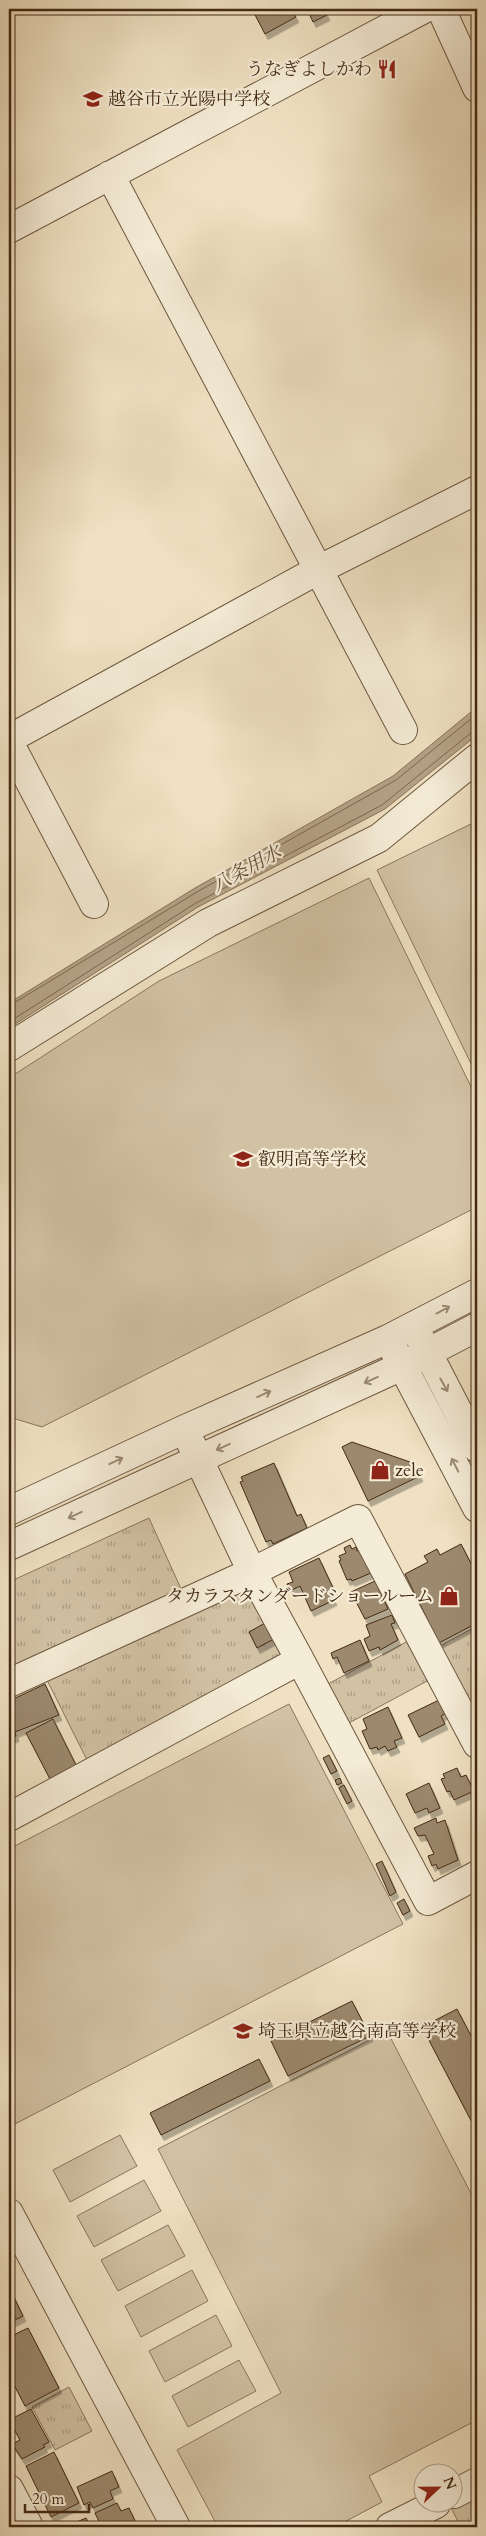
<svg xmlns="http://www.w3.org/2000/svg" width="486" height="2536" viewBox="0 0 486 2536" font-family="Cardo,'Noto Serif JP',serif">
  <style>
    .grass { fill: url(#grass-tufts); stroke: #8a765c }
    .pitch { fill: #d2c2a4; stroke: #8a765c }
    .water { fill: #b5a387; stroke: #877359 }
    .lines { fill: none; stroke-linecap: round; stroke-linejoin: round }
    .shore { stroke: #7c664e; stroke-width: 1 }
    .building { fill: #9c896e; stroke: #432a14; filter: url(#shadow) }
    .minor-casing { stroke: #6e5840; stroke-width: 30 }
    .minor { stroke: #f5ecd7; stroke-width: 28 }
    .oneway { stroke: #9c8b76 }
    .labels { text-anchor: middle; stroke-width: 4.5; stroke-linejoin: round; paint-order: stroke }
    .poi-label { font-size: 18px; fill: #432a14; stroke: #f5ecd7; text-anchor: start }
    .water-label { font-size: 19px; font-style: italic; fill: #654e36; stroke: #f5ecd7 }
  </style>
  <defs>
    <pattern id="grass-tufts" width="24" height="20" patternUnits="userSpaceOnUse" patternTransform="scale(1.25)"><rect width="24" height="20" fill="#d2c2a4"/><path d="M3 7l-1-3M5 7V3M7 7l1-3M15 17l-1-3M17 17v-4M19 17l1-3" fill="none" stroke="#ac9e84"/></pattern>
    <filter id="shadow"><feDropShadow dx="3" dy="5.5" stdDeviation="0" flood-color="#0004"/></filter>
  </defs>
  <rect width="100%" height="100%" fill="#efe1c2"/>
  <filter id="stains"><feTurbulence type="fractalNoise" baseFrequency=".004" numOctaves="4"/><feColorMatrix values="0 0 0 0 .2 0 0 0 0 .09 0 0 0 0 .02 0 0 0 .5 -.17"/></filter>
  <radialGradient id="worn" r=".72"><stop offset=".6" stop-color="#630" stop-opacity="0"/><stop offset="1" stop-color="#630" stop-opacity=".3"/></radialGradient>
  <path class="grass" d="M149 1518 182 1591 12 1669 9 1661V1582Z
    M245 1591 256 1596 284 1649 279 1659 88 1762 46 1678Z
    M477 1626V1703L469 1708 436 1648Z
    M408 1641 429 1680 349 1723 328 1684Z
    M69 2387 92 2431 55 2450 32 2407Z
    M477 2494V2527H461L450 2506Z"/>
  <path class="pitch" d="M477 821V1076L377 870Z
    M369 878 477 1099V1207L42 1427 9 1417V1078L159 981Z
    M289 1704 403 1924 9 2127V1849Z
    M387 2031 477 2205V2420L369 2476 382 2502 335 2527H218L177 2450 281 2393 158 2149Z
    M120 2135 137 2166 70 2202 53 2170Z
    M144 2180 161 2211 94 2247 77 2216Z
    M168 2225 185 2256 118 2291 101 2260Z
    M192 2270 208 2301 141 2337 125 2306Z
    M216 2315 232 2346 165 2382 149 2351Z
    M239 2360 256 2391 188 2427 172 2396Z"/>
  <path class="water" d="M477 707V735L385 809 198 907 9 1028V1003L195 888 393 776Z"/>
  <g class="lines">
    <path class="shore" d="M9 1006 197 892 396 780 477 714
      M9 1022 196 903 382 805 472 732 477 731"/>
  </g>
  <path class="building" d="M252 9H291L296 17 265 34Z
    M307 9H324L327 15 313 22Z
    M352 1442 413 1463 420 1476 368 1501 342 1447Z
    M274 1463 297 1516 301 1514 307 1528 273 1544 271 1540 266 1542 240 1482 243 1481 241 1477Z
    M461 1544 477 1575V1623L439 1643 405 1574 428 1562 424 1556 437 1549 440 1555Z
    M350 1545 352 1549 356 1547 357 1551 361 1550 371 1573 352 1581 351 1579 347 1580 339 1561 341 1560 339 1556 346 1553 344 1548Z
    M319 1558 335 1592 331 1594 334 1600 311 1611 300 1586 290 1591 287 1584 293 1582 289 1572Z
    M375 1581 388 1609 365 1619 351 1592Z
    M392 1615 395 1623 391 1624 398 1640 380 1650 379 1647 369 1651 364 1639 370 1636 366 1625Z
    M265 1623 274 1639 257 1648 249 1632Z
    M360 1640 369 1661 344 1673 337 1657 333 1659 331 1653Z
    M45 1684 59 1715 15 1732 16 1736 9 1739V1701Z
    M439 1700 446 1713 441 1716 445 1724 419 1737 408 1715Z
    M388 1707 402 1738 394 1741 397 1747 388 1751 385 1746 378 1750 377 1747 370 1749 362 1731 367 1729 363 1719Z
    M53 1719 77 1767 51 1781 26 1733Z
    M329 1755 337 1771 331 1774 323 1758Z
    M457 1768 461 1777 466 1775 474 1791 454 1800 450 1791 447 1792 441 1779 445 1778 443 1774Z
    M340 1778 342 1783 337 1785 335 1780Z
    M429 1783 440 1808 429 1813 427 1808 415 1813 406 1794Z
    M344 1785 352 1801 347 1804 339 1788Z
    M436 1818 437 1823 445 1820 458 1860 438 1869 436 1864 432 1866 428 1856 434 1854 425 1835 418 1836 414 1828Z
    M382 1861 396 1892 390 1896 376 1864Z
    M404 1899 410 1911 403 1915 397 1903Z
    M352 2001 370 2036 288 2076 271 2041Z
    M457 2009 477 2047V2132L422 2027Z
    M259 2059 270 2081 161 2135 150 2113Z
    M11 2291 23 2316 9 2323V2292Z
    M28 2328 59 2388 25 2406 9 2375V2337Z
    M31 2409 49 2442 43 2445 45 2447 22 2459 12 2444 20 2440 9 2420Z
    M54 2452 79 2503 51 2517 26 2466Z
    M112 2471 119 2487 110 2491 113 2499 93 2508 90 2502 84 2505 77 2487Z
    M117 2503 121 2511 129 2508 136 2523 127 2527 101 2526 95 2513Z
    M86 2518 91 2527H65Z
    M453 2523 456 2527H444Z"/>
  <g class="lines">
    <defs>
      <path id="minor" d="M441 9 477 88
        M110 175 403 730
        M9 229 424 9
        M9 739 318 570 477 490
        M9 742 94 904
        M9 1047 208 923 379 838 477 758
        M420 1338 477 1448
        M394 1350 477 1508
        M190 1441 252 1572 300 1660
        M9 1511 185 1429 388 1339 477 1293
        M9 1546 402 1366 477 1327
        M9 1683 252 1572 358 1519 477 1744
        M9 1817 300 1660 428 1901 477 1875
        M9 2213 176 2527
        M9 2489 29 2527
        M454 2494 477 2482
        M390 2527 436 2504"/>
    </defs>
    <use href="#minor" class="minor-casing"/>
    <use href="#minor" class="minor"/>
  </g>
  <defs><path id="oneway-shaft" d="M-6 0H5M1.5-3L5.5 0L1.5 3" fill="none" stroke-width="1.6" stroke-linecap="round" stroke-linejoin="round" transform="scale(1.25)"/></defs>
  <g class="oneway">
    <use href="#oneway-shaft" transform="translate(443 1310) rotate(-28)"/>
    <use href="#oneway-shaft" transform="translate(371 1380) rotate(156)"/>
    <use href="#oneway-shaft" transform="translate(444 1385) rotate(61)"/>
    <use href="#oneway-shaft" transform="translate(264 1394) rotate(-24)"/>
    <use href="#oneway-shaft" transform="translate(223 1447) rotate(156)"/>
    <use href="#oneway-shaft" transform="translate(116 1461) rotate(-25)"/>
    <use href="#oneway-shaft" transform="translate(455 1465) rotate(-117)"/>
    <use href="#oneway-shaft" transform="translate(75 1515) rotate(155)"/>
  </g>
  <defs>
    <symbol id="restaurant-bare" viewBox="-9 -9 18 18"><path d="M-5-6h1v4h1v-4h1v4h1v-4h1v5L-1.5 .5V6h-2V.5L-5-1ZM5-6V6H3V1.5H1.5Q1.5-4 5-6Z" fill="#8f2418" stroke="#f5ecd7" stroke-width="2.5" paint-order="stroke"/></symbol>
    <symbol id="school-bare" viewBox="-9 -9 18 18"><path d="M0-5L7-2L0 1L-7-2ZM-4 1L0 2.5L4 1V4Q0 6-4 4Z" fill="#8f2418" stroke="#f5ecd7" stroke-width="2.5" paint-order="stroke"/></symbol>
    <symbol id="shop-bare" viewBox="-9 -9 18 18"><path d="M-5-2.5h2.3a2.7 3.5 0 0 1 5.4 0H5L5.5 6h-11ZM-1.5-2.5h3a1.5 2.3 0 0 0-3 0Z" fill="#8f2418" stroke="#f5ecd7" stroke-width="2.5" paint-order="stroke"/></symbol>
  </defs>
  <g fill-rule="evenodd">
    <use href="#restaurant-bare" x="373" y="55" width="28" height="28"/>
    <use href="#school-bare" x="79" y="85" width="28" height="28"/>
    <use href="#school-bare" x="229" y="1145" width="28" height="28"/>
    <use href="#shop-bare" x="366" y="1456" width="28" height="28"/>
    <use href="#shop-bare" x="435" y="1582" width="28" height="28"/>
    <use href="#school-bare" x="229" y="2017" width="28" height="28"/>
  </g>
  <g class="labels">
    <g class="poi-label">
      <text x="372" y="75" text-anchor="end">うなぎよしかわ</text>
      <text x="108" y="105">越谷市立光陽中学校</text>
      <text x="258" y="1165">叡明高等学校</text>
      <text x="395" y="1476">zele</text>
      <text x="434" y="1602" text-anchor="end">タカラスタンダードショールーム</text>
      <text x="258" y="2037">埼玉県立越谷南高等学校</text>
    </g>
    <g class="water-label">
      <text transform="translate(246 868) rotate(-29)" y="7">八条用水</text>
    </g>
  </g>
  <rect width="486" height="2536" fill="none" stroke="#efe1c2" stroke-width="30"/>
  <rect x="10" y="10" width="466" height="2516" fill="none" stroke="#432a14" stroke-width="2.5"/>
  <rect x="15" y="15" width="456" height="2506" fill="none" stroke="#432a14"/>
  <g transform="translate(438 2488) rotate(68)"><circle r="24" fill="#f5ecd7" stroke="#ae9e89"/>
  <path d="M0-4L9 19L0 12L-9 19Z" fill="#8f2418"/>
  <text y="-8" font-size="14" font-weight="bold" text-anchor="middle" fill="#432a14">N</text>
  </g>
  <path d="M25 2504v8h64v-8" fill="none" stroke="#432a14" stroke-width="2.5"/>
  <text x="32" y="2504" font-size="15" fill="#432a14" stroke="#f5ecd7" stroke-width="4" paint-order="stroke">20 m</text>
  <rect width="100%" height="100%" filter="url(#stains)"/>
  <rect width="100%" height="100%" fill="url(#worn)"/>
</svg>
